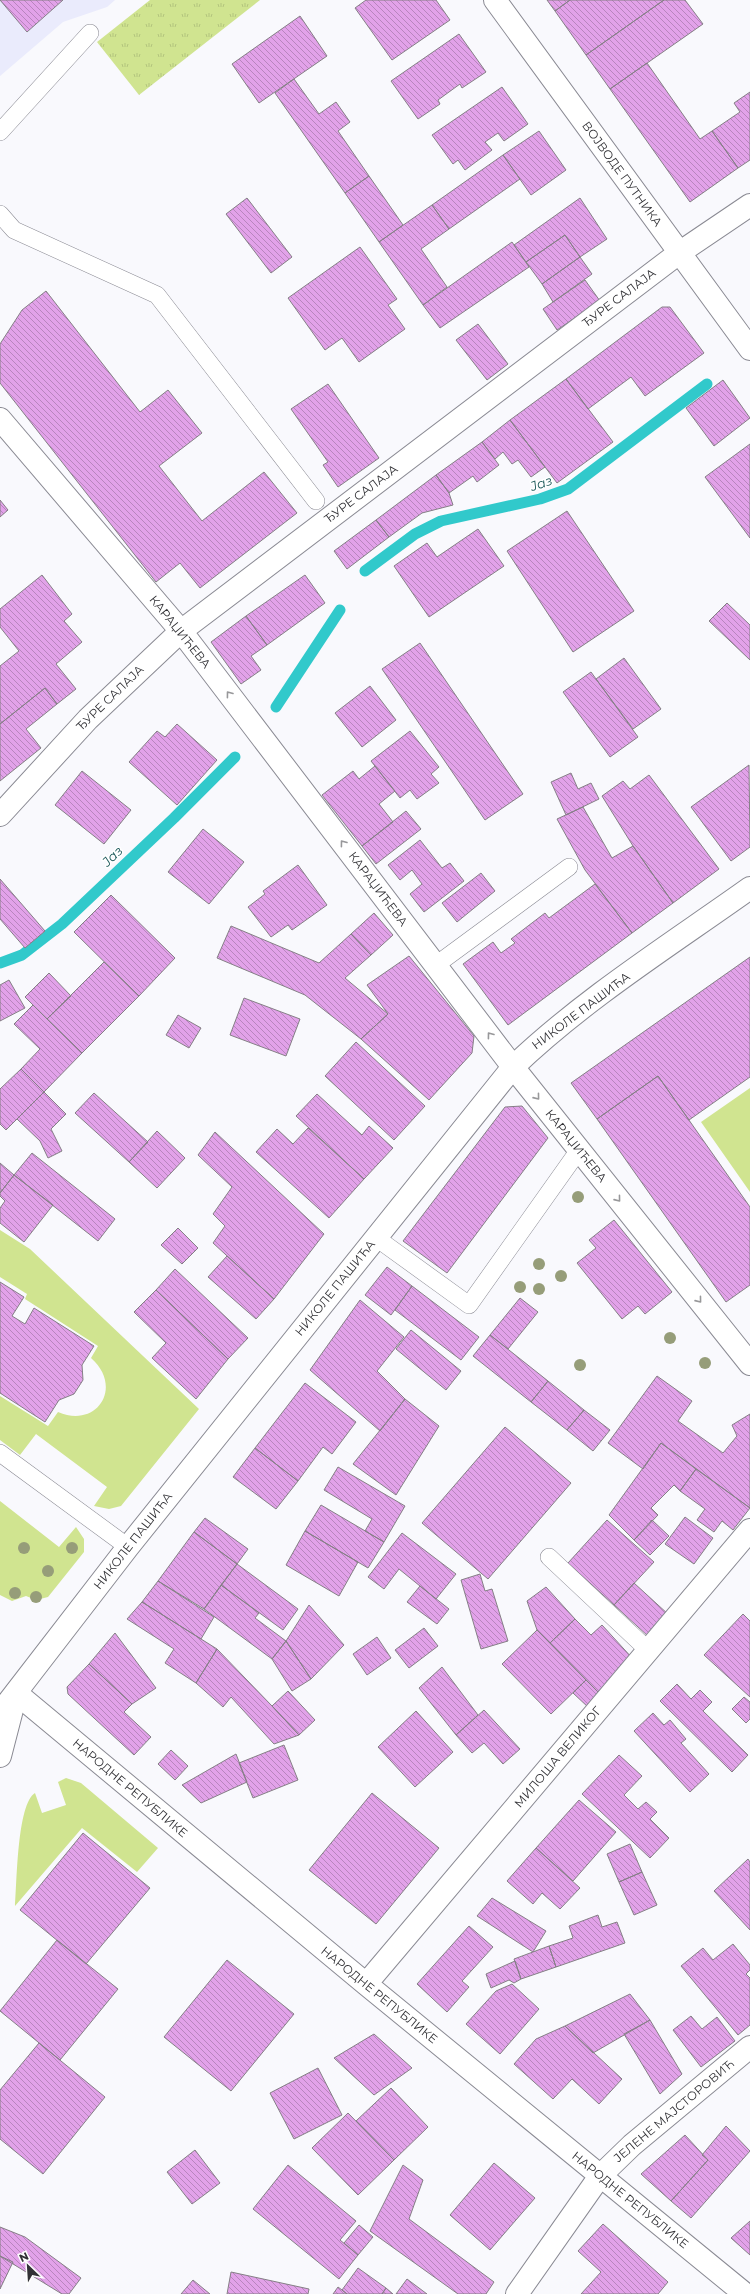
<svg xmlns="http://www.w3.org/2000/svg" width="750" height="2294" viewBox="0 0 750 2294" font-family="Montserrat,sans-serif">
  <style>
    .built { fill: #eaebfc }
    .grass { fill: #d0e490 }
    .park { fill: url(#park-tufts) }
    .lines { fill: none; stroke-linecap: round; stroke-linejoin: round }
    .stream { stroke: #31c9cb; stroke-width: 11 }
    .building { fill: url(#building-back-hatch); stroke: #857f86 }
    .service-casing { stroke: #8a8a93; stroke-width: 18 }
    .minor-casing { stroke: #8a8a93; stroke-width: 24 }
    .tertiary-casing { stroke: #8a8a93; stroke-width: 24 }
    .service { stroke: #fff; stroke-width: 17 }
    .minor { stroke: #fff; stroke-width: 22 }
    .tertiary { stroke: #fff; stroke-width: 22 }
    .tree { fill: #969d79 }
    .oneway { stroke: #98989a }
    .labels { text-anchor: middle; stroke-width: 3; stroke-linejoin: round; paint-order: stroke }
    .street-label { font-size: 12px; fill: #323236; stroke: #fff }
    .water-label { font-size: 13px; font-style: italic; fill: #1d595a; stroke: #fff }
  </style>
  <defs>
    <pattern id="park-tufts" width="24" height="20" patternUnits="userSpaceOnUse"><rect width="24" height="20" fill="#d0e490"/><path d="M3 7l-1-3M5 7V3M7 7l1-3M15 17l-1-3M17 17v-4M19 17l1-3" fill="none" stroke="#b3c47d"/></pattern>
    <pattern id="building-back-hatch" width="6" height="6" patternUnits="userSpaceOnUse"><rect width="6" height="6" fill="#e2a2e9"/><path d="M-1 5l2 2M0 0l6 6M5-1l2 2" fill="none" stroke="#b885be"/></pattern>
  </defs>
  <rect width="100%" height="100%" fill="#f9f9fd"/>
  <path class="built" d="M0 0H115L107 7 63 22 0 76Z"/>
  <path class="grass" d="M750 1088V1192L701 1122Z
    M0 1230 30 1249 199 1409 121 1506 109 1509 94 1506 107 1487 36 1434 20 1455 0 1440V1396L48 1426 58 1412C97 1429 124 1387 91 1358L98 1346 25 1299 27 1294 0 1277Z
    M0 1501 59 1547 76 1527 84 1539V1552L48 1597 36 1600 26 1596 12 1601 0 1595Z
    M66 1778 81 1783 158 1848 137 1872 82 1828 15 1906C17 1883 17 1804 35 1793L42 1813 66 1805 58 1782Z"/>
  <path class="park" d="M150 0H260L139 95 97 42Z"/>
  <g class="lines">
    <path class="stream" d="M365 571 415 534 441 521 540 499 568 489 707 384
      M276 707 340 610
      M0 963 22 955 62 924 174 818 235 757"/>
  </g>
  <path class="building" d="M0 0H63L27 32Z
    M366 0H436L450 20 392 60 355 8Z
    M547 0H570L555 11Z
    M570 0H664L586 55 555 11Z
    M664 0H685L703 24 610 89 586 55Z
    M300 16 327 56 259 103 232 64Z
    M459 34 486 72 462 88 460 84 438 100 440 104 418 119 391 81Z
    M647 63 700 139 712 131 738 168 690 202 610 89Z
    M294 79 319 114 336 102 350 122 338 131 369 176 345 193 275 93Z
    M502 87 528 124 504 141 498 133 485 142 492 150 465 170 458 160 453 164 432 135Z
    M750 92V160L738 168 712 131 740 112 734 103Z
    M539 131 566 170 531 195 503 155Z
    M503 155 520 179 449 229 432 205Z
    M369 176 403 225 379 242 345 193Z
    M247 198 292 257 271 273 226 214Z
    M580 198 607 239 580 257 565 235 526 262 514 245Z
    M432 205 449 229 421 249 447 287 423 305 379 242Z
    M565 235 580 257 542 284 526 262Z
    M512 242 529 267 440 328 423 305Z
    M360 247 397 299 388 305 405 329 359 362 342 338 325 350 288 298Z
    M580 257 592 274 553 302 542 284Z
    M585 280 600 301 557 330 543 309Z
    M46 291 140 412 168 390 202 433 159 466 202 521 264 472 297 513 200 588 180 563 156 582 0 383V344L22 310Z
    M662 307H670L704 353 645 396 631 377 588 409 566 379Z
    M478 324 508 364 487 380 456 340Z
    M566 379 613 442 557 483 510 420Z
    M723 380 750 418 714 446 686 408Z
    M328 384 379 458 338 487 323 465 328 462 291 409Z
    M510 420 545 467 531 477 518 460 512 464 503 452 495 459 482 442Z
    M482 442 499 465 477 482 473 476 449 493 436 475Z
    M750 444V538L705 477Z
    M436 475 449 493 453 505 422 513 389 537 376 520Z
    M0 500 8 510 0 517Z
    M567 511 634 611 573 652 507 551Z
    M376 520 389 537 347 569 334 551Z
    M478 529 504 566 429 617 394 566 427 543 437 557Z
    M42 575 72 614 64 621 82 642 56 664 76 689 57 704 45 688 0 724V666L19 651 0 627V609Z
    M305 575 325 603 267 645 246 616Z
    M727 603 750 625V660L709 621Z
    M246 616 267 645 251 656 261 670 241 684 211 642Z
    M420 643 523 794 485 820 382 669Z
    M624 658 661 709 633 729 596 679Z
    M591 672 638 737 610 757 563 692Z
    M370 686 396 720 362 747 335 713Z
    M45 688 57 704 26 729 41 748 0 781V724Z
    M177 724 217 760 177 805 129 762 157 731 165 737Z
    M410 731 439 767 431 774 439 783 417 799 410 790 400 798 371 761Z
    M749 765 750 847 731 861 691 807Z
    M375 766 395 791 379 804 393 822 362 846 322 795 353 771 359 779Z
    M82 771 131 810 104 844 55 805Z
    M571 773 578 789 591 783 599 799 566 815 551 782Z
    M649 775 719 869 673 903 633 846 602 796 623 781 630 789Z
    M583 807 612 858 633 846 673 903 632 933 585 870 557 819Z
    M406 811 421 829 376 864 362 846Z
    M203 829 244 862 209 904 168 872Z
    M420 840 442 868 450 863 464 881 424 912 410 894 422 884 412 870 400 880 388 865Z
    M298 865 327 905 292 930 288 925 271 937 248 907 265 894 263 891Z
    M481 873 495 891 457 922 442 903Z
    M0 879 45 931 25 948 0 919Z
    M595 884 632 933 508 1025 463 964 493 942 501 953 515 943 511 939 545 913 549 918Z
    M111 895 175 958 139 996 74 932Z
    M374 913 393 935 371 955 351 934Z
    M231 926 319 963 351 934 371 955 345 978 388 1014 361 1039 305 995 217 958Z
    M409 956 474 1036 472 1053 429 1100 361 1039 388 1014 367 985Z
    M750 957V1077L689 1120 658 1076 597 1119 571 1083Z
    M104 962 139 996 82 1053 47 1019Z
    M49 973 71 996 47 1019 25 997Z
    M9 980 25 1008 0 1021V985Z
    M244 998 300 1019 286 1056 230 1035Z
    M33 1005 82 1053 44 1092 21 1069 40 1049 14 1024Z
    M178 1015 201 1028 189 1048 166 1035Z
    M356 1042 425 1106 394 1140 325 1076Z
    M21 1069 44 1092 6 1130 0 1124V1089Z
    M658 1076 750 1207V1285L726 1302 597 1119Z
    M44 1092 66 1114 51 1129 62 1151 48 1158 40 1141 17 1119Z
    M94 1093 148 1142 129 1162 75 1113Z
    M317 1094 362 1135 369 1126 393 1148 364 1179 296 1116Z
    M522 1106 548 1138 447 1273 403 1241 505 1107Z
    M308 1128 364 1179 329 1218 256 1152 277 1129 293 1144Z
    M157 1131 185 1158 157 1188 129 1162Z
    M215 1132 324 1234 274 1299 213 1243 225 1226 213 1214 232 1187 198 1155Z
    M32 1153 115 1219 98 1241 14 1175Z
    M0 1163 14 1175 0 1193Z
    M14 1175 53 1205 24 1242 0 1223V1208L5 1201 0 1196V1193Z
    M614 1220 672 1292 645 1314 638 1306 622 1319 577 1263 596 1248 589 1240Z
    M178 1228 198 1248 182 1264 161 1245Z
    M227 1256 274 1299 256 1319 208 1277Z
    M387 1267 412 1286 391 1315 365 1295Z
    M175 1269 248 1338 228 1359 156 1290Z
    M0 1282 24 1297 12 1316 25 1324 34 1308 94 1346 82 1365 83 1380 74 1394 59 1400 45 1422 0 1393Z
    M412 1286 479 1337 461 1360 395 1310Z
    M156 1290 228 1359 196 1399 152 1358 166 1343 134 1312Z
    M520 1298 538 1312 508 1349 490 1335Z
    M360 1300 404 1337 377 1371 405 1399 380 1431 310 1370Z
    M411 1330 461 1371 446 1390 396 1349Z
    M490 1335 548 1381 531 1402 473 1356Z
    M657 1376 692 1401 678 1421 723 1453 737 1436 732 1425 750 1414V1508L661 1443 643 1469 608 1443Z
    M548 1381 584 1410 567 1430 531 1402Z
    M305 1383 356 1422 332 1454 323 1447 298 1481 255 1448Z
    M405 1399 439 1426 396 1495 353 1464Z
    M584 1410 610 1430 593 1451 567 1430Z
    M505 1427 571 1483 488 1579 422 1523Z
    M661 1443 696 1469 680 1491 674 1485 651 1508 658 1515 634 1540 609 1515Z
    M255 1448 298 1481 276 1509 233 1477Z
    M338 1467 405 1506 384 1542 365 1531 372 1519 324 1490Z
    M696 1469 750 1508 733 1530 722 1521 714 1532 697 1520 705 1509 680 1491Z
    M321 1505 384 1542 368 1568 305 1531Z
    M685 1517 713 1538 694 1564 665 1544Z
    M205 1518 248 1549 237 1564 194 1532Z
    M607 1520 654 1562 614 1605 568 1563Z
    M652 1520 669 1536 650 1555 634 1540Z
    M305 1531 358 1562 339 1596 286 1565Z
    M194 1532 237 1564 204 1609 158 1581Z
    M402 1533 456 1574 436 1599 399 1569 384 1589 368 1577Z
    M237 1564 298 1609 283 1630 221 1585Z
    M480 1574 485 1591 492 1589 508 1641 481 1649 461 1580Z
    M158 1581 214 1617 201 1639 142 1602Z
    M634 1583 669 1615 649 1637 614 1605Z
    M221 1585 259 1613 255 1618 286 1641 272 1659 204 1609Z
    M420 1586 449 1609 437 1624 407 1602Z
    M546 1587 575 1619 550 1643 537 1630 527 1601Z
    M142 1602 217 1649 196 1683 165 1663 174 1649 127 1619Z
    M309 1605 344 1645 311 1679 286 1641Z
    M743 1614 750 1621V1697L704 1655Z
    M575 1619 591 1635 602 1625 634 1660 602 1696 550 1643Z
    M424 1628 438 1646 409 1668 395 1650Z
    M537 1630 586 1680 551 1714 502 1664Z
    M115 1633 156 1688 132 1704 89 1664Z
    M377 1637 391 1658 367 1675 353 1654Z
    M286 1641 311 1679 292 1691 272 1659Z
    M217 1649 272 1706 299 1735 274 1744 231 1697 223 1707 196 1683Z
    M89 1664 132 1704 124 1712 151 1737 134 1755 68 1694 67 1687Z
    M442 1667 478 1715 456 1735 419 1688Z
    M586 1680 602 1696 589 1708 573 1693Z
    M677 1684 691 1699 700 1690 712 1702 703 1711 748 1755 732 1772 660 1701Z
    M288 1691 315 1720 299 1735 272 1706Z
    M744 1697 750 1702V1719L746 1723 732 1709Z
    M484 1710 520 1749 503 1764 484 1743 472 1753 456 1735Z
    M416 1711 453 1752 415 1787 378 1747Z
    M653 1713 664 1725 670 1720 686 1739 681 1743 709 1774 690 1792 634 1731Z
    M284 1745 298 1780 253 1798 239 1763Z
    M171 1750 188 1766 175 1780 158 1764Z
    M236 1754 247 1782 201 1803 182 1785Z
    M619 1755 642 1776 624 1795 638 1809 646 1802 657 1812 650 1819 669 1838 650 1858 582 1794Z
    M372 1793 439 1848 376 1924 309 1870Z
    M579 1800 616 1832 573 1881 536 1848Z
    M83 1833 150 1888 86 1964 20 1910Z
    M630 1844 642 1872 619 1882 607 1854Z
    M536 1848 580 1888 560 1909 542 1893 533 1904 507 1881Z
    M748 1859 750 1862V1930L714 1891Z
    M642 1872 657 1905 634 1915 619 1882Z
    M492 1898 546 1931 533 1952 477 1916Z
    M598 1915 602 1927 617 1922 625 1943 556 1967 549 1946 573 1938 569 1926Z
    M469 1926 493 1947 462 1981 469 1987 447 2012 417 1984Z
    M57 1940 118 1989 60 2060 0 2011Z
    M733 1944 750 1965V1970L746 1974 750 1978V2025L738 2035 681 1966 703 1948 713 1960Z
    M549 1946 556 1967 521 1979 514 1959Z
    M227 1960 294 2014 231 2091 164 2037Z
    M515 1961 521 1979 514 1983 509 1980 491 1988 486 1974Z
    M512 1984 539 2009 500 2054 466 2024 496 1991Z
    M630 1994 650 2020 593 2053 565 2026Z
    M691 2016 702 2029 717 2017 735 2041 701 2067 673 2030Z
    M650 2020 682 2074 660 2094 624 2034Z
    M565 2026 622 2079 599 2104 572 2079 553 2099 514 2064 536 2039Z
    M374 2034 412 2068 374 2095 334 2058Z
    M39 2043 105 2097 43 2174 0 2139V2090Z
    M318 2068 342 2115 294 2139 270 2093Z
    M391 2088 428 2127 394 2160 356 2121Z
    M348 2113 394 2160 358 2195 312 2148Z
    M726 2126 750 2151 691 2218 671 2201 708 2160 702 2155Z
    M685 2135 708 2160 671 2201 641 2174Z
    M195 2150 220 2183 192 2204 167 2172Z
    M494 2163 535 2198 490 2250 450 2215Z
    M288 2165 356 2221 340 2240 358 2255 339 2279 253 2209Z
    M403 2165 423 2180 409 2219 494 2282 486 2294H458L370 2231Z
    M750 2221V2255L731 2238Z
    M603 2224 668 2282 658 2294H581L601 2272 578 2251Z
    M359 2225 373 2237 358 2255 344 2243Z
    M0 2227 25 2237 81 2278 69 2294H62L0 2256Z
    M0 2256 13 2262 0 2289Z
    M358 2268 386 2288 382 2294H347L342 2290Z
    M231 2272 309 2289 308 2294H227Z
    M407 2279 427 2294H396Z
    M193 2280 210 2294H181Z
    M338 2287 342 2290 347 2294H333Z
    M386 2288 393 2294H382Z"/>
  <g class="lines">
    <defs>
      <path id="service" d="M0 132 90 33
        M0 214 14 230 157 295 316 501
        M436 965 569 867
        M375 1237 469 1305 579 1150
        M0 1453 128 1547
        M549 1557 648 1650"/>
      <path id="minor" d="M495 0 750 349
        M0 419 181 631 513 1067 750 1364
        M0 815 88 719 181 631 679 253 750 205
        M16 1693 366 1984 745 2294
        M366 1984 750 1530
        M517 2294 600 2176 632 2145 750 2047"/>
      <path id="tertiary" d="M0 1713 128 1547 513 1067C584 999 670 945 750 888
        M0 1756 15 1698"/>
    </defs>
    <use href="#service" class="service-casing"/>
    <use href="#minor" class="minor-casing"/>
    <use href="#tertiary" class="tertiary-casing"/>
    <use href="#service" class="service"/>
    <use href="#minor" class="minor"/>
    <use href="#tertiary" class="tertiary"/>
  </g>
  <g class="tree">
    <circle cx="578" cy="1197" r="6"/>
    <circle cx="539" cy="1264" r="6"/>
    <circle cx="561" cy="1276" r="6"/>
    <circle cx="520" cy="1287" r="6"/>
    <circle cx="539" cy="1289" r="6"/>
    <circle cx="670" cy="1338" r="6"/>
    <circle cx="705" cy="1363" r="6"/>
    <circle cx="580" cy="1365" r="6"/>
    <circle cx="24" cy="1548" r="6"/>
    <circle cx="72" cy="1548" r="6"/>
    <circle cx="48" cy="1571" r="6"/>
    <circle cx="15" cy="1593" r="6"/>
    <circle cx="36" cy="1597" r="6"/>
  </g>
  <defs><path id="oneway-chevron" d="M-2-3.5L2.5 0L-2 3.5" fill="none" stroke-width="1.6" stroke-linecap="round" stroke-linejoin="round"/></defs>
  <g class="oneway">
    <use href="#oneway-chevron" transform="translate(229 694) rotate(-127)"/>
    <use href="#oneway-chevron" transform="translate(343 843) rotate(-127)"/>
    <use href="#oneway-chevron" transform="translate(490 1035) rotate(-127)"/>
    <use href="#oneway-chevron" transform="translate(537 1097) rotate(51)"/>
    <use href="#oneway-chevron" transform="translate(618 1199) rotate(51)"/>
    <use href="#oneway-chevron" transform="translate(699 1300) rotate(51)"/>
  </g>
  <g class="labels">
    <g class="street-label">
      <text transform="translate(622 174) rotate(54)" y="4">ВОЈВОДЕ ПУТНИКА</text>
      <text transform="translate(619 298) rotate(-37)" y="4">ЂУРЕ САЛАЈА</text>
      <text transform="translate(361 494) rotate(-37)" y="4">ЂУРЕ САЛАЈА</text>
      <text transform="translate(180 632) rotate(51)" y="4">КАРАЏИЋЕВА</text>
      <text transform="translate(110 698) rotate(-44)" y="4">ЂУРЕ САЛАЈА</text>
      <text transform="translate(378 889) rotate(53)" y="4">КАРАЏИЋЕВА</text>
      <text transform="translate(581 1011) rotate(-37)" y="4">НИКОЛЕ ПАШИЋА</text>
      <text transform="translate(576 1146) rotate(51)" y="4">КАРАЏИЋЕВА</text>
      <text transform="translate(335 1288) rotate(-51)" y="4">НИКОЛЕ ПАШИЋА</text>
      <text transform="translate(133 1541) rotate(-52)" y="4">НИКОЛЕ ПАШИЋА</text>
      <text transform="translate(558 1757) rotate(-50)" y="4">МИЛОША ВЕЛИКОГ</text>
      <text transform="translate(130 1788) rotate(40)" y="4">НАРОДНЕ РЕПУБЛИКЕ</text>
      <text transform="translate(379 1995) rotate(39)" y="4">НАРОДНЕ РЕПУБЛИКЕ</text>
      <text transform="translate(674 2111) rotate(-40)" y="4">ЈЕЛЕНЕ МАЈСТОРОВИЋ</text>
      <text transform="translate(630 2200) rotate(39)" y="4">НАРОДНЕ РЕПУБЛИКЕ</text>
    </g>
    <g class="water-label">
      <text transform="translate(541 483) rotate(-18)" y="5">Јаз</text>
      <text transform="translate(112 856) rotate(-44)" y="5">Јаз</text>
    </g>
  </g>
  <g transform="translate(28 2266) rotate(335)" stroke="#ffffff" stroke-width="3" paint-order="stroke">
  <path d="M0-3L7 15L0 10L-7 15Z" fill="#323236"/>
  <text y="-6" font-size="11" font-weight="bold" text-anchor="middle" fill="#323236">N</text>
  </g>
</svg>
